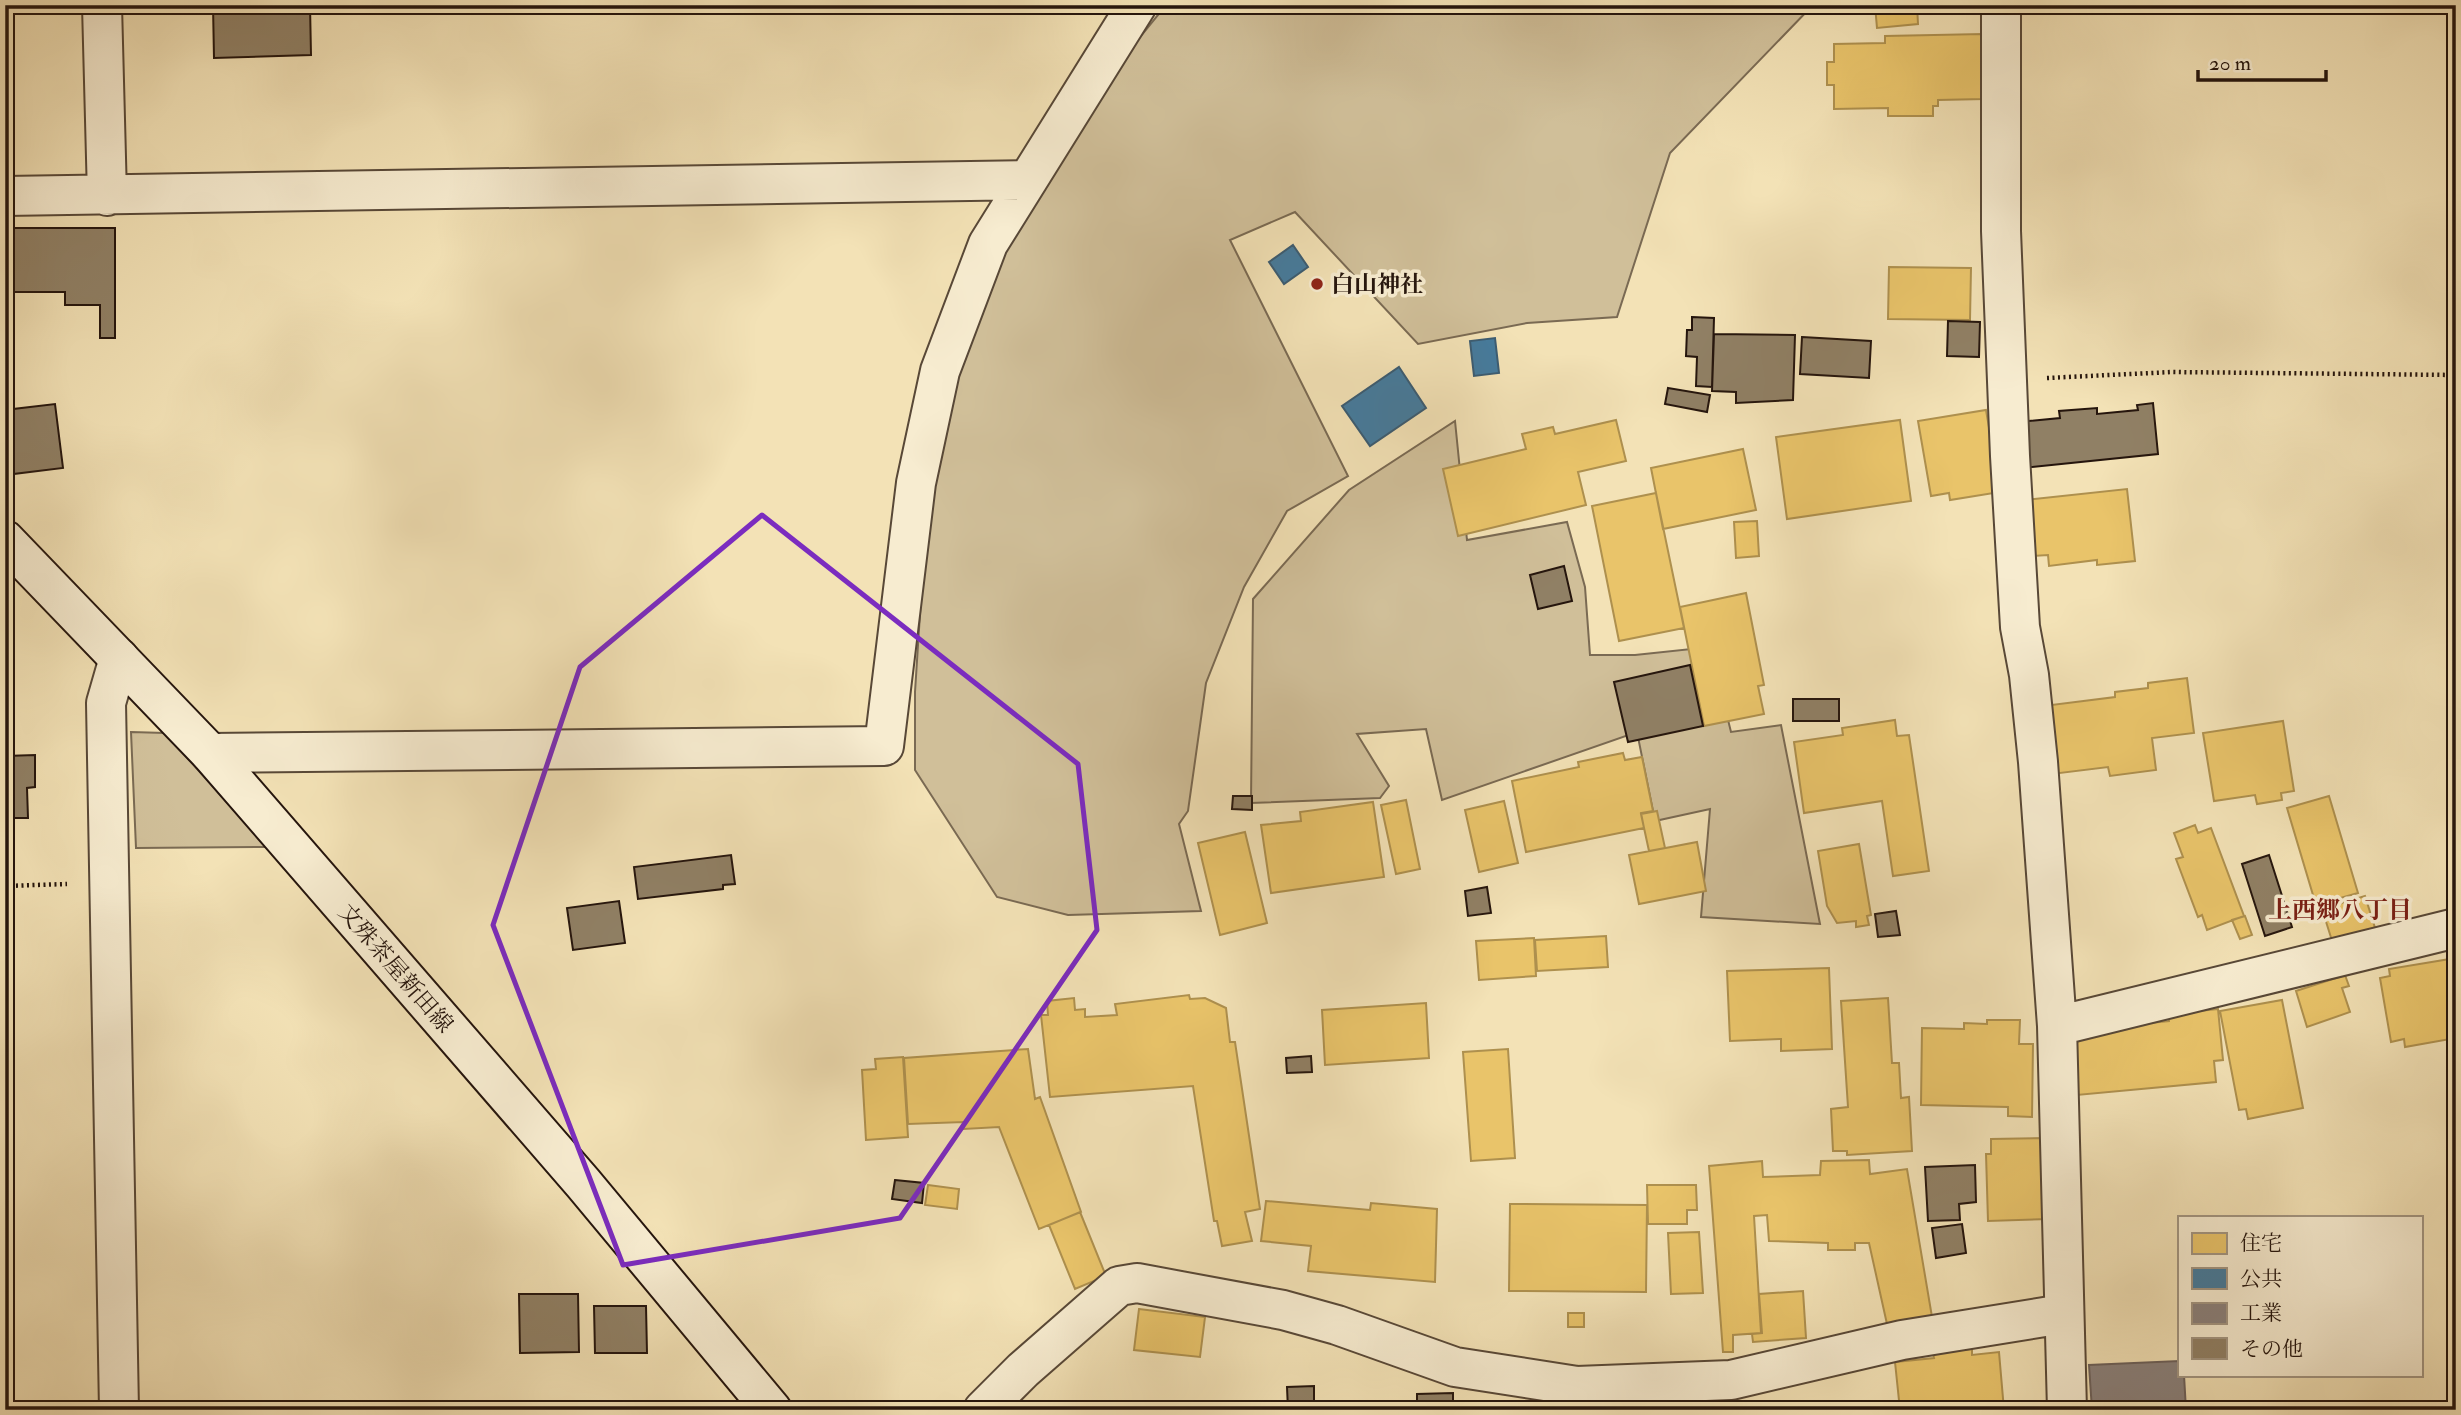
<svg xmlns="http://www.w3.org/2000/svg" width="2461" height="1415" viewBox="0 0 2461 1415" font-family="'IM FELL Double Pica','Noto Serif JP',serif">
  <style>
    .green { fill: #d0bf99; stroke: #7a6a53; stroke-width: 2 }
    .homes { fill: #e9c46a; stroke: #ae904e; stroke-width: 2 }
    .public { fill: #457b9d; stroke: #3b5c72; stroke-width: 2 }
    .industry { fill: #8a817c; stroke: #6c615b; stroke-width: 2 }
    .building { fill: #908065; stroke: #25150d; stroke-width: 2 }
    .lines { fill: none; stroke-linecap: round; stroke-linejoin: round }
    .street-casing { stroke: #584837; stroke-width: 42 }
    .secondary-casing { stroke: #25150d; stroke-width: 42 }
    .path { stroke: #25150d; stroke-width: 4.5; stroke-dasharray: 2 3.5; stroke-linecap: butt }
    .street { stroke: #f7ecd0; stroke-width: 38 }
    .secondary { stroke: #f7ecd0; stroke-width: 38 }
    .marked { fill: none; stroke: #7b2cbf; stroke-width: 5; stroke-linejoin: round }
    .poi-dot { fill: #8f2418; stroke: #f7ecd0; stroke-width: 2.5 }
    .labels { text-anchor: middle; stroke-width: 7; stroke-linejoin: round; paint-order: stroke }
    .poi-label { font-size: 23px; font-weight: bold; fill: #25150d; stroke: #f7ecd0; text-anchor: start }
    .street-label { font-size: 23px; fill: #25150d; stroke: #f7ecd0 }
    .neighbourhood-label { font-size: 24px; font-weight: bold; fill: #7a1f14; stroke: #f7ecd0 }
  </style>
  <rect width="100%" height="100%" fill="#f3e2b6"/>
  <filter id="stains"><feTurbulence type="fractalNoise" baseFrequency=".00286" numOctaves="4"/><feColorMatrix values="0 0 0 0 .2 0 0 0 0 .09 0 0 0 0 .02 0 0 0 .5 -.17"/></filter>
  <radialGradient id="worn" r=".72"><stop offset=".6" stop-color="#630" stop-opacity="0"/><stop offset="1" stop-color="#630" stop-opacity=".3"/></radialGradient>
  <path class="green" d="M1166 5H1813L1670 153 1617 317 1527 323 1418 344 1295 212 1230 240 1348 476 1287 511 1244 587 1206 683 1188 811 1179 824 1201 911 1068 915 997 897 915 770V692L926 520 958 357 1007 242 1088 101Z
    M1455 421 1467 540 1567 522 1585 587 1590 655H1635L1710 647 1731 732 1781 725 1820 924 1701 917 1710 809 1655 821 1637 732 1442 800 1426 729 1357 734 1389 786 1380 798 1251 803 1253 599 1349 490Z
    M131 732 165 733 267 847 136 848Z"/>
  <path class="homes" d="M1875 5H1917L1918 24 1877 28Z
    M1920 5H1987V9L1920 10Z
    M1983 34 1984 99 1938 100V106H1933V116H1888V108L1834 109V85H1827V62H1834V44L1885 43V36Z
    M1889 267 1971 268 1970 320 1888 319Z
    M1986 410 2000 492 1950 500 1949 493 1931 496 1918 421Z
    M1616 420 1626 461 1578 472 1586 505 1458 536 1443 469 1526 449 1522 434 1553 427 1555 434Z
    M1900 420 1911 501 1787 519 1776 437Z
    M1743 449 1756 510 1663 529 1651 468Z
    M2127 489 2135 561 2097 565V560L2049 566 2048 555 2032 556 2026 500Z
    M1656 493 1684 628 1619 641 1592 506Z
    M1757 521 1759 556 1736 558 1734 522Z
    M1746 593 1764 685 1758 686 1764 714 1704 726 1680 607Z
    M2187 678 2194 733 2152 738 2156 770 2110 776 2108 767 2052 774 2043 706 2115 697V692L2148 688V683Z
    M1895 720 1897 736 1909 735 1929 871 1893 876 1882 801 1804 813 1794 742 1843 735 1842 728Z
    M2283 721 2294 791 2281 793 2282 800 2257 804 2255 795 2214 801 2203 733Z
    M1623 753 1625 760 1642 757 1653 811 1641 813 1644 828 1526 852 1512 781 1579 767 1578 762Z
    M2329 796 2358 893 2316 905 2287 808Z
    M1406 800 1420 869 1396 874 1381 805Z
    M1504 801 1518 863 1479 872 1465 810Z
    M1373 802 1384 877 1271 893 1261 825 1301 821 1300 812Z
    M1657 811 1665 848 1649 851 1641 814Z
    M2195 825 2198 833 2211 828 2244 916 2207 930 2202 915 2198 917 2176 859 2183 857 2174 833Z
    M1245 832 1267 923 1220 935 1198 843Z
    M1697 842 1706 891 1639 904 1629 855Z
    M1859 844 1871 915 1867 916 1869 925 1856 927V921L1837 923 1827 906 1818 851Z
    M2365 896 2376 931 2334 947 2322 909Z
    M2245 916 2252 935 2240 939 2232 920Z
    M1606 936 1608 967 1537 971 1535 940Z
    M1534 938 1536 976 1479 980 1476 941Z
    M2456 958V1038L2405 1047 2404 1039 2391 1042 2380 978 2390 976 2389 969Z
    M1829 968 1832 1049 1781 1051V1039L1730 1041 1727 971Z
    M2345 975 2349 986 2342 988 2350 1012 2307 1027 2296 991Z
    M1189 995 1190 999 1205 998 1226 1008 1230 1042H1235L1260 1209 1245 1212 1252 1241 1222 1246 1217 1221H1214L1193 1086 1050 1097 1041 1015H1048L1047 1001 1074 998 1075 1010 1085 1009V1017L1117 1015 1115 1004Z
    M1888 998 1892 1063H1899L1901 1098 1909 1097 1912 1151 1847 1155V1151H1833L1831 1109 1848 1107 1841 1001Z
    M2282 1000 2303 1108 2248 1119 2246 1109 2239 1110 2220 1011Z
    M1426 1003 1429 1058 1325 1065 1322 1010Z
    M2218 1009 2223 1060 2214 1061 2216 1082 2077 1095 2070 1025 2108 1027 2169 1021V1014Z
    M1987 1020H2020L2019 1044H2033L2032 1117 2008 1116V1107L1921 1105 1922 1028 1964 1029V1023L1987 1024Z
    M1028 1049 1035 1099 1040 1097 1081 1212 1039 1229 999 1127 964 1129V1122L908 1124 904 1058Z
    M1508 1049 1515 1158 1471 1161 1463 1052Z
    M903 1057 908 1137 866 1140 862 1070 876 1069 875 1059Z
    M2046 1138 2049 1219 1988 1221 1986 1154H1991V1139Z
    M1869 1160 1870 1174 1907 1169 1932 1317 1887 1324 1869 1243H1855V1250H1828V1243L1769 1241 1767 1215 1754 1216 1761 1333 1733 1335V1352H1723L1709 1166 1762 1161 1763 1177 1820 1175 1821 1161Z
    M928 1185 959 1189 957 1209 925 1205Z
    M1647 1185H1696L1697 1210H1687V1224H1648Z
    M1266 1201 1370 1210 1371 1203 1437 1209 1435 1282 1308 1271 1311 1246 1261 1241Z
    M1510 1204 1647 1205 1646 1292 1509 1291Z
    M1080 1212 1106 1276 1075 1289 1049 1225Z
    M1699 1232 1703 1293 1671 1294 1668 1233Z
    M1803 1291 1806 1338 1753 1342 1752 1334 1762 1333 1759 1294Z
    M1139 1309 1205 1317 1200 1357 1134 1350Z
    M1568 1313H1584V1327H1568Z
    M1972 1349V1355L1999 1352 2004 1410H1900L1895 1362 1934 1358 1933 1353Z"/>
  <path class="public" d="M1293 245 1308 267 1284 284 1269 262Z
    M1495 338 1499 373 1474 376 1470 341Z
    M1399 367 1426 408 1370 446 1342 406Z"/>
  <path class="industry" d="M2179 1361V1375H2184L2186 1410H2092L2089 1365Z"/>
  <path class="building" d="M213 5H310L311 55 214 58Z
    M13 228H115V338H100V305H65V292H13Z
    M1692 317 1714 318 1712 387 1696 386 1697 357 1686 356 1687 330H1692Z
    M1948 321 1980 322 1979 357 1947 356Z
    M1714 334 1795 335 1793 400 1736 403V392L1712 391Z
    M1802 337 1871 341 1869 378 1800 374Z
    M1668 388 1710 395 1707 412 1665 404Z
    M2153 403 2158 454 2023 468 2018 422 2060 418 2059 411 2097 408V414L2138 410 2137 405Z
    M55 404 63 468 5 475V410Z
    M1564 566 1572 601 1538 609 1530 575Z
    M1690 665 1703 726 1628 742 1614 682Z
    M1793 699H1839V721H1793Z
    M35 755V787L27 788 28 818H5V756Z
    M1233 796H1252V810L1232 809Z
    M731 855 735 884 723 885V889L638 899 634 867Z
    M2269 855 2292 927 2265 936 2242 864Z
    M1487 887 1491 913 1468 916 1465 891Z
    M619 901 625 943 573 950 567 908Z
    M1896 911 1900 935 1878 937 1875 914Z
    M1311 1056 1312 1072 1287 1073 1286 1058Z
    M1975 1165 1976 1202 1959 1204 1960 1220 1928 1221 1925 1167Z
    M895 1180 924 1183 922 1203 892 1199Z
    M1962 1224 1966 1253 1936 1258 1932 1228Z
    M519 1294H578L579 1352 520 1353Z
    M594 1306H646L647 1353H595Z
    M1314 1386V1410H1288L1287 1387Z
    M1453 1393V1410H1417V1394Z"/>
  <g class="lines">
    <defs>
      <path id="street" d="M102 5 107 196
        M2001 5V231L2010 456 2020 627 2029 675 2038 762 2057 1026 2067 1410
        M5 196 1028 180
        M210 753 884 746 916 483 940 371 988 244 1137 5
        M2057 1026 2456 928
        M119 1410 106 703 119 658
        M983 1410 1023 1370 1119 1286 1137 1283 1283 1310 1337 1325 1455 1367 1577 1386 1731 1380 1902 1340 2063 1314"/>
      <path id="secondary" d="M5 540 210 753 583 1183 772 1410"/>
    </defs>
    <use href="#street" class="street-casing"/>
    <use href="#secondary" class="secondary-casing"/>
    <path class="path" d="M2047 378 2172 372 2456 375
      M5 886 67 884"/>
    <use href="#street" class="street"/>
    <use href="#secondary" class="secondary"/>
  </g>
  <path class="marked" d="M762 515 1078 764 1097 930 900 1218 623 1265 493 925 580 667Z"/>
  <circle class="poi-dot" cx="1317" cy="284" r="7"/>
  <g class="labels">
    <g class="poi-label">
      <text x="1331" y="292">白山神社</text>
    </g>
    <g class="street-label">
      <text transform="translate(396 968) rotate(49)" y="8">文殊茶屋新田線</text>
    </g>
    <g class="neighbourhood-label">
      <text x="2340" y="918">上西郷八丁目</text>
    </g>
  </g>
  <rect width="2461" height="1415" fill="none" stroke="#f3e2b6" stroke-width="28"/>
  <rect x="7" y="7" width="2447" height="1401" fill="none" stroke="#25150d" stroke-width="3.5"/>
  <rect x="14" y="14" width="2433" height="1387" fill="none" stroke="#25150d" stroke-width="2"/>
  <rect x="2178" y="1216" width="245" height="161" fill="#f7ecd0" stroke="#a39682" stroke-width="2"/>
  <rect x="2192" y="1233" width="35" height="21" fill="#e9c46a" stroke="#a39682" stroke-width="2"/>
  <text x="2240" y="1250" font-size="21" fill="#25150d">住宅</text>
  <rect x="2192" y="1268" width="35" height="21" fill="#457b9d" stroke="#a39682" stroke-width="2"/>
  <text x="2240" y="1286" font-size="21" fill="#25150d">公共</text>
  <rect x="2192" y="1303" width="35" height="21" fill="#8a817c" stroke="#a39682" stroke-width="2"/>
  <text x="2240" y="1320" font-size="21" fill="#25150d">工業</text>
  <rect x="2192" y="1338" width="35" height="21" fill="#908065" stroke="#a39682" stroke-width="2"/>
  <text x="2240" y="1356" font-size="21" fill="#25150d">その他</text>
  <path d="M2198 70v10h128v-10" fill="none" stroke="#25150d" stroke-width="3.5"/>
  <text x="2209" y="70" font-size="21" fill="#25150d" stroke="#f7ecd0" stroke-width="5" paint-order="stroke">20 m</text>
  <rect width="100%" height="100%" filter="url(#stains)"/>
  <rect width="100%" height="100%" fill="url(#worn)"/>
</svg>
